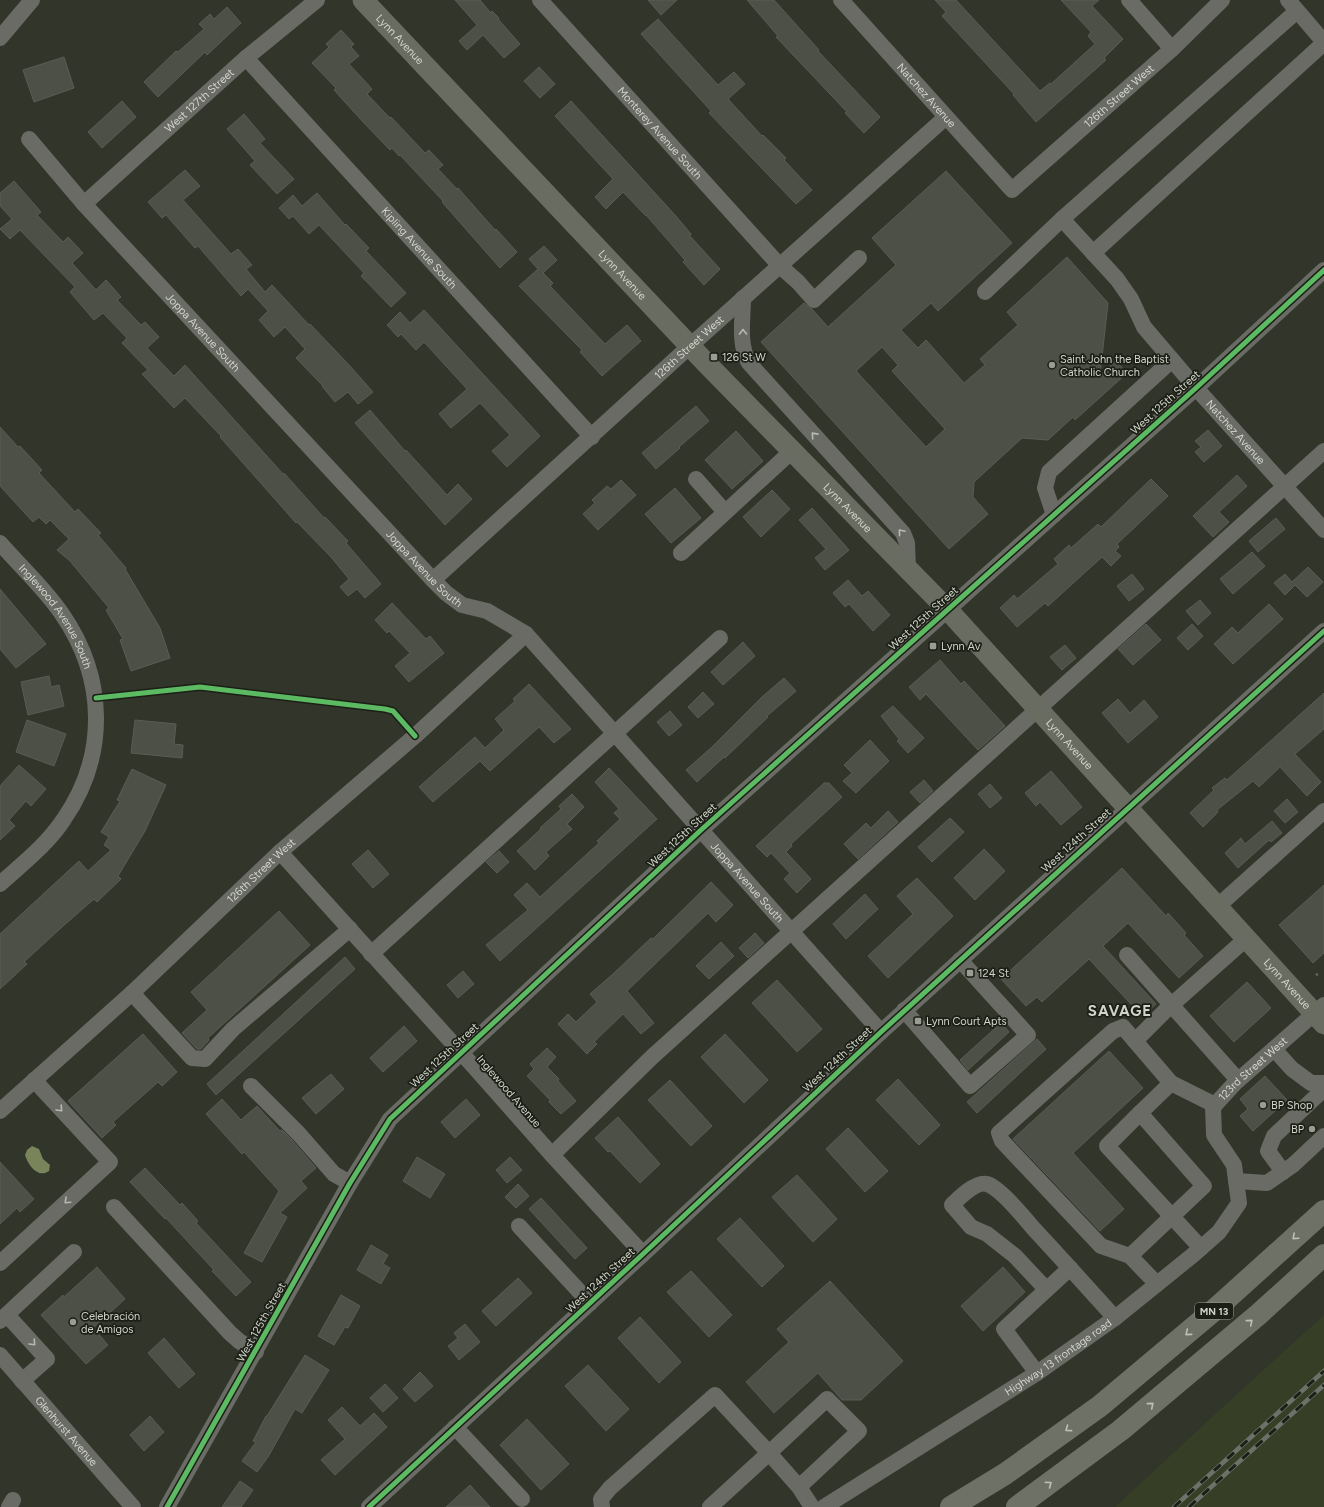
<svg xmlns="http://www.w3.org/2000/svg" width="1324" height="1507" viewBox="0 0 1324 1507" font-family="Figtree,sans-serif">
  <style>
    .built { fill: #373e26 }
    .water { fill: #79845b }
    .building { fill: #4d5046; stroke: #595d53; fill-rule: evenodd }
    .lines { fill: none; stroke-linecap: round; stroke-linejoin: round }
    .path { stroke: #6c6f68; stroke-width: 2.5; stroke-dasharray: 2 3; stroke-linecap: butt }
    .minor { stroke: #696b64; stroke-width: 16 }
    .major { stroke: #686c61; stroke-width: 21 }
    .highway { stroke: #6d7166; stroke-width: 22 }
    .rail-casing { stroke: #6e706a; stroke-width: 4.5 }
    .rail { stroke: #1c1f16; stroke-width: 3; stroke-dasharray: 9; stroke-linecap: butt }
    .cycleway-casing { stroke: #1c1f16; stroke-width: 8 }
    .cycleway { stroke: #5cba63; stroke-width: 5 }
    .oneway { stroke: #b7bab0 }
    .oneway2 { stroke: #bdc1b5 }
    .poi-dot { fill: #999d91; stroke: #1c1f16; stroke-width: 1.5 }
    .labels { text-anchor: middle; stroke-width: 3.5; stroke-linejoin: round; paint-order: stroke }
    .shield { fill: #1c1f16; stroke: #9b9e93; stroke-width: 1 }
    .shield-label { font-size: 10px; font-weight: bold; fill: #d1d5c9 }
    .street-label { font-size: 11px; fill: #d1d5c9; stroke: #1c1f16 }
    .poi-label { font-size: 11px; fill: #d1d5c9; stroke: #1c1f16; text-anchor: start }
    .district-label { font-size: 15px; font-weight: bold; letter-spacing: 1px; fill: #d1d5c9; stroke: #1c1f16 }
  </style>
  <rect width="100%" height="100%" fill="#31352a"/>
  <path class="built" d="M1324 1315V1507H1115L1225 1405Z"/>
  <path class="water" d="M32 1146 39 1149 43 1159 50 1165 49 1171C38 1179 28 1165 25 1155L27 1150Z"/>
  <path class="building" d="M455 0H480L491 13 492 11 499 18 498 19 520 44 504 58 483 35 467 50 459 41 477 25Z
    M648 0H677L661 15Z
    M747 0H774L819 50 818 51 880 117 864 133 845 113 847 112 776 37 778 36Z
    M935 0H956L1040 91 1050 83 1051 84 1095 44 1088 36 1091 32 1061 0H1099L1092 6 1123 39 1104 58 1106 60 1036 122 1013 95 1014 94 942 16 946 12Z
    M227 7 241 23 207 55 205 52 158 97 144 82 176 51 178 52 204 29 199 24 210 14 214 19Z
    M658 19 718 85 734 72 745 84 728 99 762 136 763 135 786 158 784 160 812 190 796 204 709 113 711 111 641 34Z
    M341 30 354 44 351 47 359 56 349 64 372 89 367 94 390 118 391 117 425 153 429 150 443 165 438 169 457 189 458 188 495 230 496 229 517 252 500 268 442 202 443 201 400 155 399 156 392 148 390 150 363 122 334 90 336 88 312 63 329 47 326 44Z
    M64 57 74 88 34 102 23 70Z
    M539 67 555 84 540 98 524 81Z
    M122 101 136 117 102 148 88 132Z
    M571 101 675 215 691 234 690 236 720 269 704 285 683 262 685 260 646 215V216L623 192 606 209 595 197 613 179 555 116Z
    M244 114 265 139 260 143 294 179 277 194 250 165 255 161 227 129Z
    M185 170 200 186 183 200 231 254 238 249 252 265 246 269 265 292 272 285 309 325 310 324 350 366 373 392 358 404 348 392 335 402 322 386H323L296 358 305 349 285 327 274 337 259 320 268 311 248 289 241 296 198 246 195 248 166 215 162 218 148 202Z
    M946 171 1012 243 938 311 931 303 901 330 918 348 926 340 964 383 985 365 980 359 1018 325 1007 312 1067 257 1108 303 1100 375 1116 361 1127 373 1075 420 1073 417 1048 440 1022 438 974 482 973 497 988 514 949 549 761 342 804 303 812 309 828 327 896 265 872 238ZM882 347 898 365 892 371 945 429 926 447 856 371Z
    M14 181 41 212 37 215 63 242 68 237 83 253 72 263 96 290 106 280 121 297 117 300 141 325 145 322 159 337 147 348 174 376 185 365 283 474 284 473 324 518 325 517 348 541 346 543 381 584 365 598 357 589 348 596 340 587 349 579 331 557 297 522 296 523 220 437 221 436 185 398 174 408 142 374 148 370 122 343 127 338 103 313 94 320 70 292 75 287 20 230 10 239 0 229 12 219 0 206V193Z
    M317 193 345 225 346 224 369 248 366 251 406 293 391 307 361 276 364 273 319 225 309 234 293 216 289 219 279 208 293 195 302 206Z
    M544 246 557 260 543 273 553 283 550 286 605 344 627 325 641 341 602 376 580 352 582 350 519 286 538 269 529 259Z
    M424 310 540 436 507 467 492 451 510 435 480 403 451 428 439 414 467 389 424 342 416 350 401 334 398 337 387 325 400 312 410 323Z
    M696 406 709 421 679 447 680 448 656 469 642 453Z
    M370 410 405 451 406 450 447 495 458 484 472 499 445 525 355 423Z
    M0 427 18 447 20 446 42 470 39 473 75 512 78 509 101 533 98 535 126 568 125 569 160 628 170 658 131 671 120 640 123 639 106 610 109 608 70 561 57 550 69 539 50 520 46 524 39 517 33 522 0 486Z
    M1208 430 1222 446 1204 462 1195 452 1201 447 1195 441Z
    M736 431 763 461 732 489 705 460Z
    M1237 475 1247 486 1219 512 1229 522 1213 537 1193 516Z
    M1151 479 1168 496 1117 544 1119 547 1115 551 1121 556 1111 566 1102 557 1048 606 1045 603 1017 627 1000 608 1014 595 1017 599 1058 564 1054 559 1069 545 1071 548 1098 524 1101 527Z
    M621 480 636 495 598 530 583 514 595 503 592 500 607 486 611 489Z
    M675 488 701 518 671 543 645 514Z
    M772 490 790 509 761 537 743 517Z
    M812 508 849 550 825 570 815 558 826 549 799 520Z
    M1276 518 1285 529 1258 552 1249 541Z
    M1252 552 1265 566 1233 594 1220 579Z
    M1308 567 1323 582 1307 597 1295 585 1285 595 1274 583 1285 574 1292 582Z
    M1132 574 1144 589 1129 601 1117 586Z
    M848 580 862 596 868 591 890 615 873 631 849 604 845 607 833 593Z
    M0 589 46 644 16 668 0 649Z
    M1200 600 1211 613 1198 625 1186 611Z
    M392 603 426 639 430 636 444 653 409 682 395 666 410 653 389 631 387 633 375 620Z
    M1269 604 1283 619 1233 664 1214 644 1232 627 1238 633Z
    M1146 624 1161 640 1133 665 1118 649Z
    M1192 624 1203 636 1188 650 1177 638Z
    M743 642 755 656 723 685 711 672Z
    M1065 645 1076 658 1062 670 1050 657Z
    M940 660 961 684 964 681 1005 726 978 750 926 694 920 700 909 687Z
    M49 676 51 687 59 685 64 706 28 715 21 682Z
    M784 678 796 691 767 716 768 717 725 758 724 757 697 782 686 770 713 746 763 696Z
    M529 684 571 729 554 743 539 727 490 771 480 761 433 802 419 787 475 737 485 748 504 730 495 719 515 701 513 699Z
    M703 692 714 704 698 718 688 707Z
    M1324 693V729L1295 754 1321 782 1307 796 1280 767 1259 787 1253 781 1217 810 1218 812 1203 827 1190 813 1214 790 1212 788 1225 778 1227 780Z
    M1118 699 1130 713 1144 700 1158 717 1128 743 1102 713Z
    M893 706 924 738 908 753 897 741 899 739 881 716Z
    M670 711 682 725 669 736 657 722Z
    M27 720 66 734 54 766 16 752Z
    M135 720 176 724 174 744 183 745 182 758 131 753Z
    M870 740 889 761 856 793 843 781 852 773 844 765Z
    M19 765 46 789 31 806 26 801 9 820 15 826 0 840V786Z
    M609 768 657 819 500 961 486 945 528 910 514 895 527 883 540 897 599 843 597 841 620 819 614 813 619 809 595 782Z
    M132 769 166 785 145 831 118 876 121 879 97 902 94 899 62 927 24 962 27 964 0 989V934L79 861 88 871 111 850 104 845 109 837 101 832 120 801 117 800Z
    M1051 771 1082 807 1061 825 1040 802 1036 806 1025 793Z
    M924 780 933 791 920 803 910 792Z
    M824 783H829L842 797 791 844 792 846 786 852 811 879 797 893 784 879 790 873 771 853 767 857 756 846Z
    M990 784 1002 798 990 808 978 794Z
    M572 794 584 807 567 824 572 829 546 852 549 856 535 870 517 851 541 829 540 828 561 809 559 806Z
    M1287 799 1298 812 1285 823 1274 811Z
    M888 811 898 822 858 859 844 844 866 823 871 828Z
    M950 818 964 832 932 862 918 847Z
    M1272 821 1282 833 1271 842 1269 840 1238 868 1225 853 1241 838 1245 844Z
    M984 849 1005 871 975 900 954 878Z
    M368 850 389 874 373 888 352 864Z
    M499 851 509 862 497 873 486 862Z
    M1122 868 1166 916 1168 913 1186 933 1184 935 1203 956 1179 978 1128 923 1103 946 1156 1004 1142 1016 1089 959 1042 1002 1037 997 1026 1006 1001 979Z
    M917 878 953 916 888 978 868 956 913 914 897 896Z
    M711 882 733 905 716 922 708 913 627 991 654 1023 641 1034 623 1014 594 1042 597 1044 587 1054 558 1024 568 1014 576 1022 597 1002 590 994 613 974 651 938 653 939Z
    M1324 885V953L1313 963 1279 925Z
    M865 894 878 909 846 939 833 924Z
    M279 911 310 945 208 1038 209 1040 201 1049H197L182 1033 207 1010 191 992Z
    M755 933 764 943 748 958 739 948Z
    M721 942 734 956 709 979 696 966Z
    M345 957 355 969 216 1095 207 1084Z
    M463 971 474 984 458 998 447 985Z
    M777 980 822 1029 797 1052 752 1003Z
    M1247 982 1271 1008 1234 1042 1210 1016Z
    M1001 1023 1009 1032 968 1070 960 1060Z
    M404 1026 417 1041 383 1072 370 1058Z
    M143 1034 177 1072 162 1086 158 1082 113 1122 116 1125 102 1138 68 1101Z
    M725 1034 768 1080 744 1103 701 1057Z
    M1037 1039 1046 1049 977 1113 967 1102Z
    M547 1048 556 1057 547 1067 559 1079 558 1081 576 1101 561 1114 549 1102 550 1100 527 1076 534 1069 530 1064Z
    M1109 1051 1143 1088 1073 1153 1124 1209 1100 1231 1013 1139Z
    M331 1074 344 1089 316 1114 302 1098Z
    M1265 1076 1287 1100 1253 1131 1240 1116 1248 1109 1240 1099Z
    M898 1079 940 1125 919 1145 876 1100Z
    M670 1080 712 1126 691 1146 648 1100Z
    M222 1099 241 1120 257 1106 280 1131 282 1130 292 1140 316 1168 301 1181 307 1188 280 1213 287 1217 262 1262 244 1253 279 1191 244 1152 242 1154 206 1114Z
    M466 1099 480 1115 455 1138 441 1122Z
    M618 1117 660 1164 640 1183 610 1151 608 1152 595 1138Z
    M848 1128 888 1171 865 1192 826 1149Z
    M417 1157 445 1174 430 1198 403 1181Z
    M510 1157 522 1170 507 1183 496 1170Z
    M0 1162 34 1199 20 1212 17 1208 0 1224Z
    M145 1168 180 1205 182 1203 198 1221 196 1223 251 1282 236 1296 212 1271 214 1270 166 1218 165 1219 130 1182Z
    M797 1175 837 1219 813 1242 772 1197Z
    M518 1184 529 1196 516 1208 505 1197Z
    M541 1198 587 1248 575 1259 529 1209Z
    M740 1218 784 1266 762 1287 717 1239Z
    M371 1245 388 1255 383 1264 390 1268 381 1284 357 1270Z
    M97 1267 125 1299 93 1328 108 1345 86 1364 41 1315 63 1295 64 1297Z
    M1003 1267 1025 1292 983 1331 961 1306Z
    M691 1271 732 1315 709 1337 667 1292Z
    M518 1278 532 1293 496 1326 482 1311Z
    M830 1281 903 1361 861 1400H842L818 1373 774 1413 746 1382 789 1342 777 1329Z
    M341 1295 360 1306 348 1328 345 1327 334 1345 318 1336Z
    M640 1317 681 1362 659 1383 618 1338Z
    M465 1324 480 1342 459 1360 448 1346 458 1338 454 1333Z
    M164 1338 195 1374 179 1388 148 1353Z
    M305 1355 329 1370 302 1413 295 1409 268 1457 257 1472 242 1461 256 1442 253 1441 266 1416H267Z
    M588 1365 629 1409 606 1431 565 1386Z
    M420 1372 433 1386 415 1402 403 1389Z
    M385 1384 398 1398 383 1412 370 1398Z
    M342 1407 360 1426 374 1413 387 1427 335 1475 321 1460 345 1439 328 1420Z
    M150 1416 164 1432 144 1451 130 1435Z
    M527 1419 569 1464 541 1490 500 1445Z
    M240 1481 253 1490 241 1507H222Z
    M470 1485 490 1507H446Z"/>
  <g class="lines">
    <path class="path" d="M1316 975 1318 974V975"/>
    <g class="minor">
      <path id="s1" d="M540 0 780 266 798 282 814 300 859 258"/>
      <path id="s2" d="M841 0 1012 190 1172 49 1222 0"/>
      <path d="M1129 0 1172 49"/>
      <path d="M1288 0 1324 42"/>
      <path d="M0 38 32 0"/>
      <path id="s3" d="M246 58 592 437"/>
      <path id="s4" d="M29 139 84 204 433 580 446 593 462 605 487 611 526 634 881 1032"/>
      <path id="s5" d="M84 204 246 58 317 0"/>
      <path id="s6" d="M1062 219 1117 279 1131 299 1144 327 1196 388 1324 530"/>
      <path d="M1093 253 1324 43"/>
      <path d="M985 292 1062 219 1297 11"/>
      <path d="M743 298C743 319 738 344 749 363L903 533 907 543 908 569"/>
      <path d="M696 479 725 512"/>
      <path d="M1054 515 1045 488 1049 472 1172 360"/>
      <path id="s7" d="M0 543C20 566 46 590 62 614 106 678 108 755 64 819 47 845 22 864 0 884"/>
      <path d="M681 553 792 451"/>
      <path id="s8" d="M433 580 690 346 946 117"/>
      <path d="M280 852 475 1068 552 1155 643 1254"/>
      <path d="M1218 906 1324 811"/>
      <path d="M371 954 720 638"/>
      <path d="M1127 955 1238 1080"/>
      <path d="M132 993 192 1058 205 1059 233 1029 350 929"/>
      <path d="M904 1010 970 1086 1028 1035 960 960"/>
      <path d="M1135 1041 1168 1008 1247 938"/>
      <path d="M1274 1049 1292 1069 1311 1083H1324"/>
      <path d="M251 1086 299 1134 334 1174 350 1183"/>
      <path id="s9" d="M0 1111 132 993 280 852 415 736 526 634"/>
      <path d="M1140 1113 1107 1146 1201 1248"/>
      <path d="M552 1155 652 1057 1324 451"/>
      <path d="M1283 1172 1268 1151 1274 1136 1324 1089"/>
      <path d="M1236 1181 1267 1183 1293 1165 1324 1136"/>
      <path d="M114 1207 230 1333 239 1341 256 1352"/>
      <path d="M519 1226 590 1303"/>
      <path d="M1130 1256 1204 1186 1140 1113 1171 1083"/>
      <path d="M0 1263 110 1162 34 1080"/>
      <path d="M1157 1284 1130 1256 1101 1246 1002 1141 999 1133 1113 1031 1123 1027 1171 1083 1215 1105"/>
      <path d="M1046 1289 1015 1256 987 1234 971 1227 952 1205C959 1198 976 1181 987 1184 1000 1188 1024 1217 1033 1228 1061 1258 1088 1288 1115 1318"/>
      <path d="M7 1315 47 1359 22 1381"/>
      <path d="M0 1321 74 1252"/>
      <path id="s10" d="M0 1355 133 1507"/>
      <path d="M1037 1373 1004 1329 1070 1268"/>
      <path d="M455 1427 522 1499"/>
      <path d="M799 1487 859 1431 827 1399 769 1453 799 1487 812 1507"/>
      <path d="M9 1507 13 1500"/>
      <path d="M167 1507 350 1183 390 1119 701 830 1196 388 1324 270"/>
      <path d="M369 1507 643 1254 881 1032 1324 631"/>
      <path d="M602 1507 601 1499 610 1488 715 1395 769 1453 710 1507"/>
      <path id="s11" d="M824 1507 1037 1373 1115 1318 1193 1255 1219 1232 1239 1203 1234 1165 1214 1135 1213 1107 1235 1083 1324 1005"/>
    </g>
    <path class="major" id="s12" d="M363 0 705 362 947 609 1324 1024"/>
    <path class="highway" d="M951 1507 1005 1474 1100 1406 1212 1312 1324 1211
      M1017 1507 1121 1430 1259 1314 1324 1255"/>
    <defs>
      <path id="rail" d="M1174 1507 1324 1371
        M1189 1507 1324 1385"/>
    </defs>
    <use href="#rail" class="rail-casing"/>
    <use href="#rail" class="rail"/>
    <defs>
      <path id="cycleway" d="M96 698 200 687 385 709 393 711 415 736
        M167 1507 350 1183 390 1119 701 830 1196 388 1324 270
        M369 1507 643 1254 881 1032 1324 631"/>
    </defs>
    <use href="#cycleway" class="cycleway-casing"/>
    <use href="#cycleway" class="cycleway"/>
  </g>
  <defs><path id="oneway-chevron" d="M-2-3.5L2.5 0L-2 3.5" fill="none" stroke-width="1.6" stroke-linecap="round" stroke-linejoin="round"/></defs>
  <g class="oneway">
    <use href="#oneway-chevron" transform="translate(743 332) rotate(-90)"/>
    <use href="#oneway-chevron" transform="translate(814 435) rotate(-132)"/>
    <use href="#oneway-chevron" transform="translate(901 532) rotate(-130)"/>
    <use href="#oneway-chevron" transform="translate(60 1109) rotate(47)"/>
    <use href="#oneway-chevron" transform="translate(67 1201) rotate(137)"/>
    <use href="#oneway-chevron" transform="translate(33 1343) rotate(47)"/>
  </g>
  <g class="oneway2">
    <use href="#oneway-chevron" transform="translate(1295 1237) rotate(138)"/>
    <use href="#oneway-chevron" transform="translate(1250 1322) rotate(-40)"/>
    <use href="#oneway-chevron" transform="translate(1188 1333) rotate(140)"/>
    <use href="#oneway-chevron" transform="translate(1151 1405) rotate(-40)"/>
    <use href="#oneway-chevron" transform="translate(1068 1429) rotate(144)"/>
    <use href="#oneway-chevron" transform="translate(1049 1484) rotate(-37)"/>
  </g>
  <g class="poi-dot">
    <rect x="710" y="353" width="8" height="8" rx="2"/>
    <circle cx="1052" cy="365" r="4"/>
    <rect x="929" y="642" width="8" height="8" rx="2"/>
    <rect x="966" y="969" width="8" height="8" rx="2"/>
    <rect x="914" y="1017" width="8" height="8" rx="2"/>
    <circle cx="1263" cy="1105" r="4"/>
    <circle cx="1312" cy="1129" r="4"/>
    <circle cx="73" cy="1322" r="4"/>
  </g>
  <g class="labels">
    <rect class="shield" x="1195" y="1303" width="38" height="16" rx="3"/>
    <g class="shield-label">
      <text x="1214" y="1315">MN 13</text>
    </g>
    <g class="street-label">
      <text dy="4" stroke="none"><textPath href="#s12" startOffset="54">Lynn Avenue</textPath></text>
      <text dy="4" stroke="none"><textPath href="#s2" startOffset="128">Natchez Avenue</textPath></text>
      <text dy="4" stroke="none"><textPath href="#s2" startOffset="398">126th Street West</textPath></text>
      <text dy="4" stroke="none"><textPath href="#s5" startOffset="155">West 127th Street</textPath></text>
      <text dy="4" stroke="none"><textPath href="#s1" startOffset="179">Monterey Avenue South</textPath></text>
      <text dy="4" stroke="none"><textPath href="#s3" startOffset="257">Kipling Avenue South</textPath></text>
      <text dy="4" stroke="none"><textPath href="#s12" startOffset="378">Lynn Avenue</textPath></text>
      <text dy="4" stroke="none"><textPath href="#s4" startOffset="260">Joppa Avenue South</textPath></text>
      <text dy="4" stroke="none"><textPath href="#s8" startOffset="346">126th Street West</textPath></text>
      <text transform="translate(1165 402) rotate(-42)" y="4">West 125th Street</text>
      <text dy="4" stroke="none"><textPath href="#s6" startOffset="276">Natchez Avenue</textPath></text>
      <text dy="4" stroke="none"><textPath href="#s12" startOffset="702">Lynn Avenue</textPath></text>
      <text dy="4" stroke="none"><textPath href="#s4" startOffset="584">Joppa Avenue South</textPath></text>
      <text dy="4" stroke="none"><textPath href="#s7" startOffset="93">Inglewood Avenue South</textPath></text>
      <text transform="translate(923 618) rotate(-42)" y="4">West 125th Street</text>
      <text dy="4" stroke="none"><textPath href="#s12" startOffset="1026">Lynn Avenue</textPath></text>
      <text transform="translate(682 835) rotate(-43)" y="4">West 125th Street</text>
      <text transform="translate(1076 840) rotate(-42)" y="4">West 124th Street</text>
      <text dy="4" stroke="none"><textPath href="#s9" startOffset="355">126th Street West</textPath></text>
      <text dy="4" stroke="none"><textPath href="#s4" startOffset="1040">Joppa Avenue South</textPath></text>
      <text dy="4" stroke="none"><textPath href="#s12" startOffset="1350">Lynn Avenue</textPath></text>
      <text transform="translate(444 1055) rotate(-43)" y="4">West 125th Street</text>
      <text transform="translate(837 1059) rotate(-43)" y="4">West 124th Street</text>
      <text dy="4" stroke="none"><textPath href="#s11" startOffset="675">123rd Street West</textPath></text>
      <text transform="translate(509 1091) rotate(49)" y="4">Inglewood Avenue</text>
      <text transform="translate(600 1280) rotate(-43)" y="4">West 124th Street</text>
      <text transform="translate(261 1322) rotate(-61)" y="4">West 125th Street</text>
      <text dy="4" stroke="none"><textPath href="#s11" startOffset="278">Highway 13 frontage road</textPath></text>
      <text dy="4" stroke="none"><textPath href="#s10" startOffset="101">Glenhurst Avenue</textPath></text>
    </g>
    <g class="poi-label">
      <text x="722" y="361">126 St W</text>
      <text x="1060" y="363">Saint John the Baptist<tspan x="1060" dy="13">Catholic Church</tspan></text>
      <text x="941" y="650">Lynn Av</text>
      <text x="978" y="977">124 St</text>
      <text x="926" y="1025">Lynn Court Apts</text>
      <text x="1271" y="1109">BP Shop</text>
      <text x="1304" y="1133" text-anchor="end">BP</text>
      <text x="81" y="1320">Celebración<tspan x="81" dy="13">de Amigos</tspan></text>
    </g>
    <g class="district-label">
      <text x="1120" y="1016">SAVAGE</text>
    </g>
  </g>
</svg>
